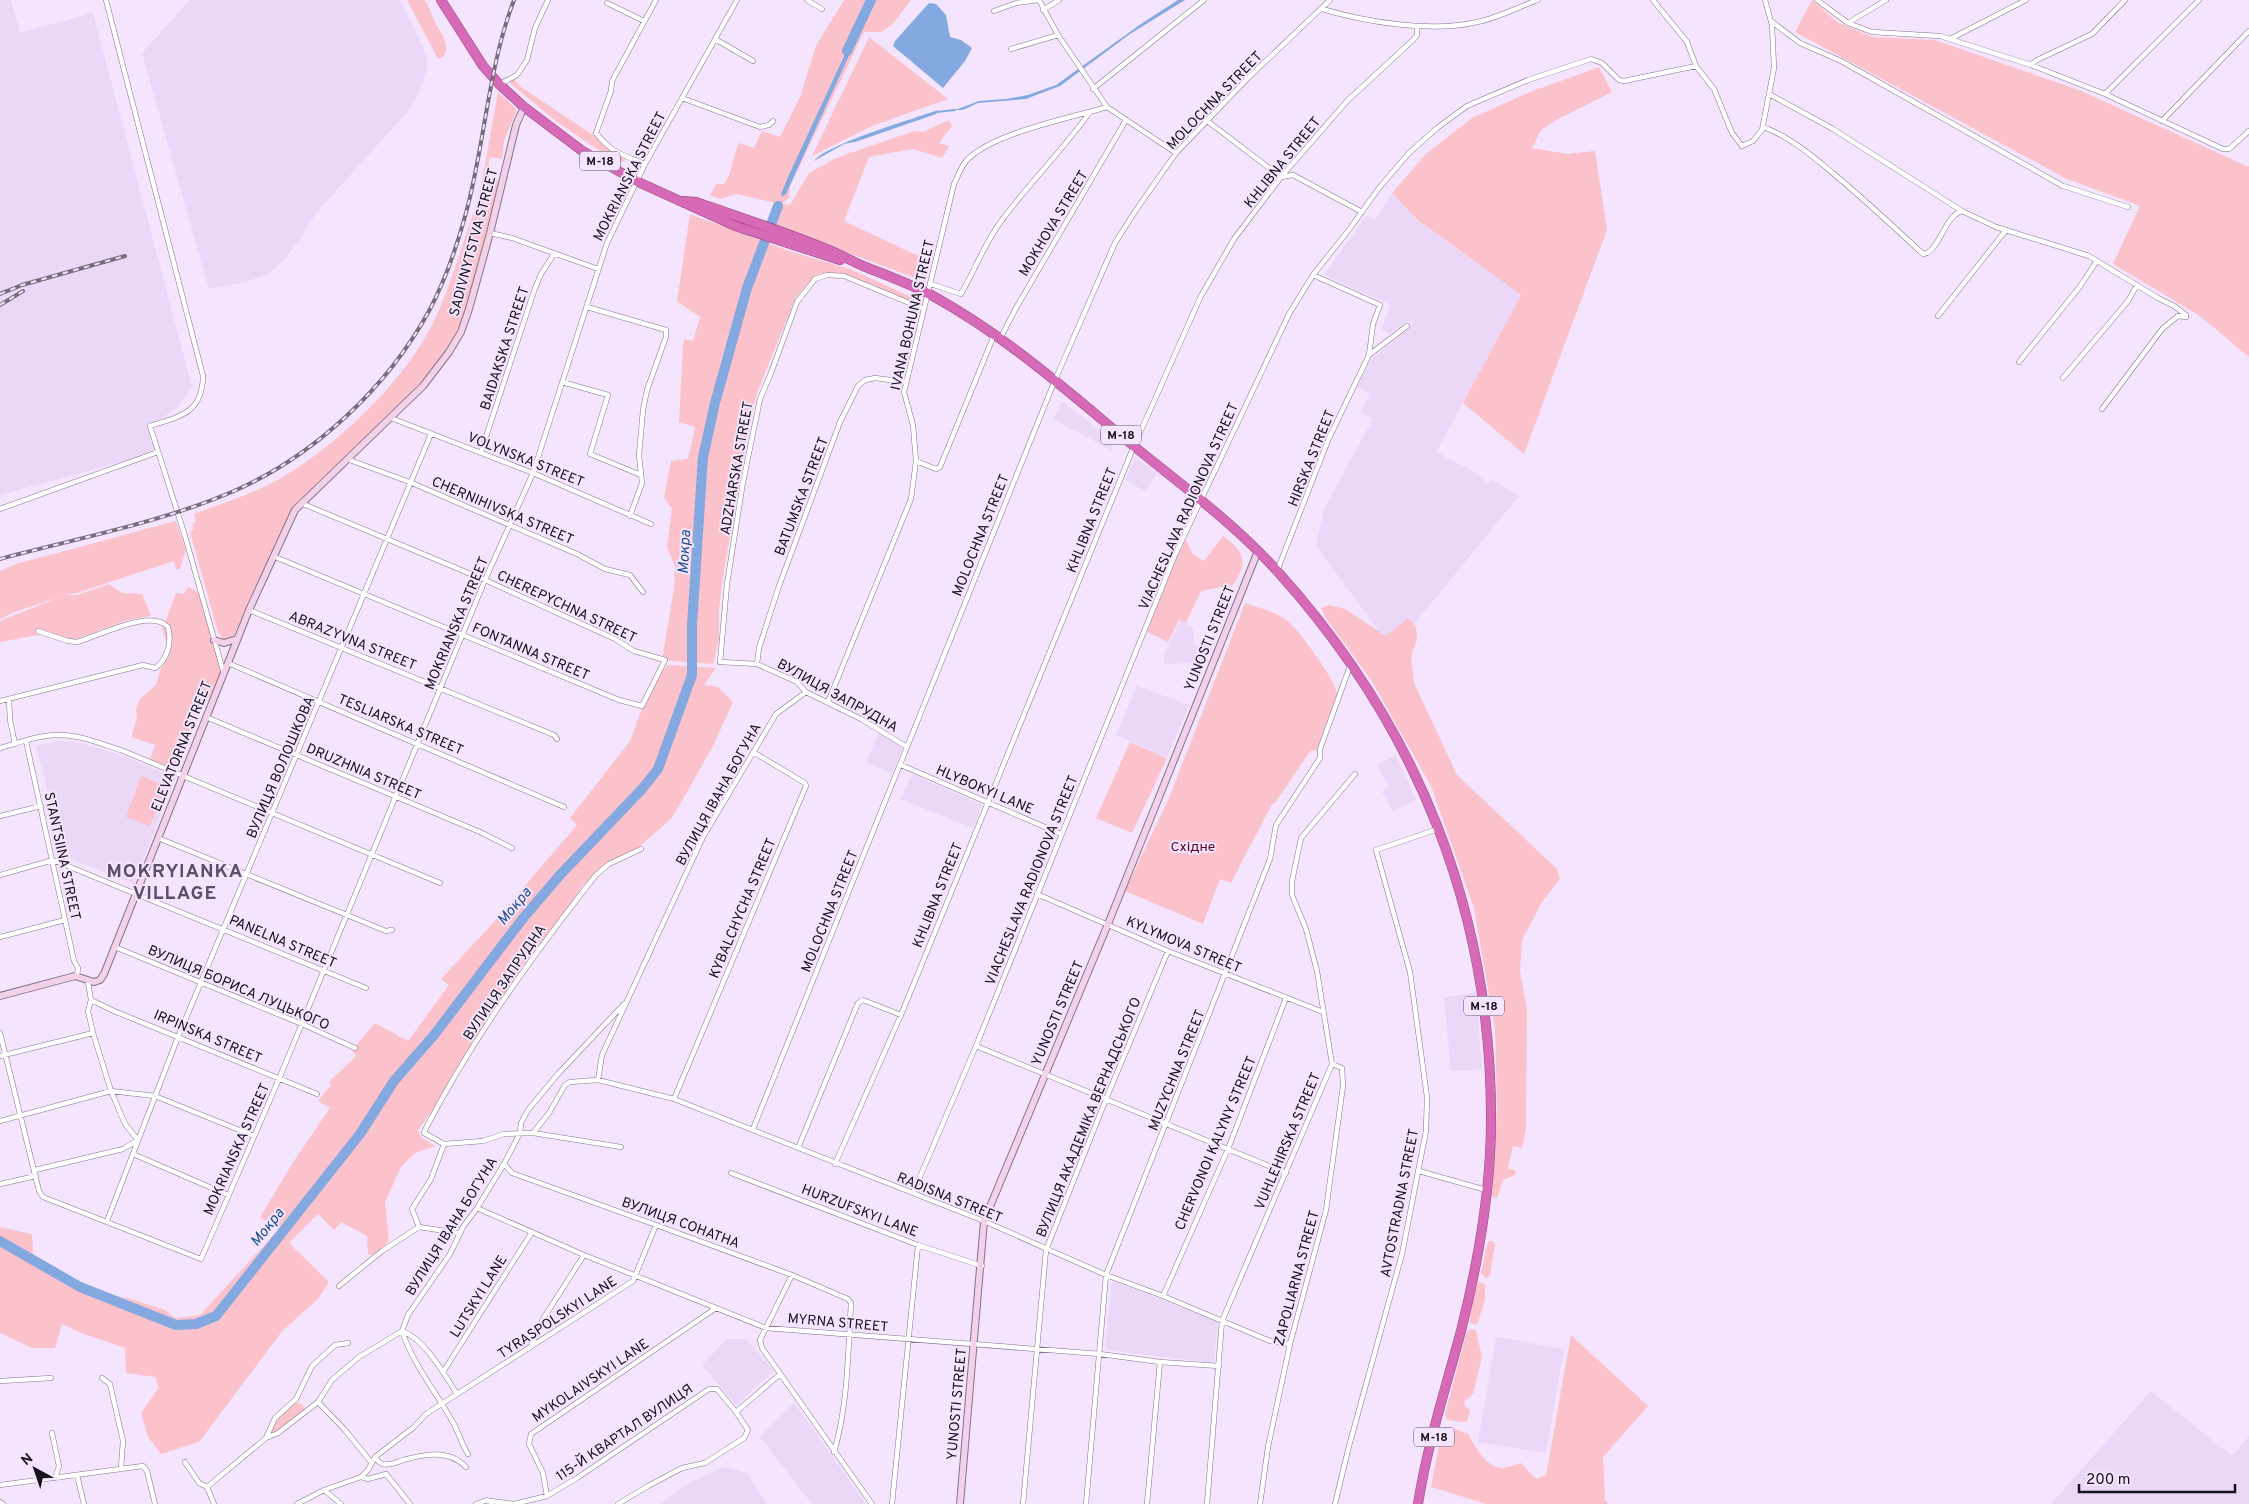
<svg xmlns="http://www.w3.org/2000/svg" width="2249" height="1504" viewBox="0 0 2249 1504" font-family="Overpass,sans-serif">
  <style>
    .built { fill: #ebd7f7 }
    .green { fill: #fcc2cb }
    .water { fill: #84a9e0 }
    .lines { fill: none; stroke-linecap: round; stroke-linejoin: round }
    .stream { stroke: #84a9e0; stroke-width: 2 }
    .river { stroke: #84a9e0; stroke-width: 10 }
    .street-casing { stroke: #83748b; stroke-width: 5.5 }
    .secondary-casing { stroke: #83748b; stroke-width: 8 }
    .highway-casing { stroke: #944b80; stroke-width: 10 }
    .street { stroke: #fff; stroke-width: 4.5 }
    .secondary { stroke: #f3d2e9; stroke-width: 6 }
    .highway { stroke: #d76ab6; stroke-width: 9 }
    .rail-casing { stroke: #766c7c; stroke-width: 4 }
    .rail { stroke: #f4e4fe; stroke-width: 2; stroke-dasharray: 5.5; stroke-linecap: butt }
    .labels { text-anchor: middle; stroke-width: 4; stroke-linejoin: round; paint-order: stroke }
    .shield { fill: #f4e4fe; stroke: #59515f; stroke-width: 1 }
    .shield-label { font-size: 12px; font-weight: bold; fill: #17121b }
    .street-label { font-size: 14px; fill: #17121b; stroke: #f4e4fe }
    .park-label { font-size: 14px; fill: #5b0122; stroke: #f4e4fe }
    .water-label { font-size: 15px; font-style: italic; fill: #215091; stroke: #f4e4fe }
    .district-label { font-size: 19px; font-weight: bold; letter-spacing: 1px; fill: #5c4e64; stroke: #f4e4fe }
  </style>
  <rect width="100%" height="100%" fill="#f4e4fe"/>
  <path class="built" d="M0 0H11L20 33 93 13 192 387 178 407 150 426 158 452 0 495Z
    M190 0H400L425 52 428 66 419 92 410 109 316 213 298 242 285 259 268 274 246 282 209 289 142 53Z
    M1392 193 1416 220 1521 295 1436 452 1471 470 1488 483 1491 479 1519 496 1393 650 1316 546 1324 509 1373 419 1361 412 1370 394 1357 387 1372 359 1408 329 1413 322 1407 321 1390 333 1381 330 1391 305 1324 275 1366 216 1375 220Z
    M1062 401 1115 442 1111 450 1053 419Z
    M1135 457 1157 473 1145 491 1125 480Z
    M1180 621 1193 627 1194 644 1206 654 1201 666 1193 662 1165 665 1164 657 1167 648Z
    M1137 686 1189 705 1167 757 1116 735Z
    M879 732 903 746 892 773 866 763Z
    M59 741 80 743 124 756 175 778 134 884 64 856 36 746Z
    M1396 755 1416 800 1393 811 1382 792 1389 787 1377 765Z
    M912 774 982 805 973 828 901 799Z
    M1476 992 1482 1069 1451 1071 1444 998Z
    M1112 1281 1218 1321 1214 1363 1105 1350Z
    M1496 1337 1564 1349 1546 1453 1478 1442Z
    M727 1339H746L774 1371 736 1405 702 1365Z
    M2151 1391 2232 1456 2249 1436V1504H2051Z
    M794 1403 816 1433 866 1504H812L760 1437Z
    M725 1467 747 1473 767 1504H660L692 1481Z"/>
  <path class="green" d="M407 0H425C430 8 431 14 435 22 441 34 450 41 444 56L438 59Z
    M844 0H911L892 25 881 32H864L790 186 789 198 782 204 790 205 809 173 836 158 914 131 923 132 949 120 952 126 939 143 949 146 942 158 913 149 869 157 844 221 929 261 926 282 773 225 781 204 736 194 720 199 710 195 716 184H724C735 168 731 159 739 143L754 148 762 131 780 137 800 97 816 46Z
    M1812 0 1837 22 1873 37 1935 40 2079 90 2249 167V357L2200 316 2113 264 2140 206 2067 179 1795 32Z
    M869 37 948 99 872 126 812 156Z
    M1599 67 1612 92 1558 119 1541 130 1532 148 1568 154 1595 151 1607 230 1524 454 1463 403 1521 295 1416 219 1392 193 1426 154 1472 118 1530 92Z
    M514 79 521 87 626 157 624 162 613 160 557 122 510 83Z
    M498 92 515 108 516 112 504 141 502 159 490 157 485 179 499 181V187L464 316 447 351 417 388 296 506 249 599 235 634 231 639H223L218 632 190 532 194 529 192 524 196 521 194 514C226 502 259 492 288 474 342 440 403 382 432 325 445 299 454 271 463 244 469 226 476 208 480 189 487 157 492 125 498 92Z
    M690 214 789 251 850 269 920 301 919 304 843 273 816 275 796 297 757 393 749 425 723 577 719 609V640L713 664 662 660 674 589 675 566 667 547 672 509 664 498 671 461 688 459 695 427 679 422 683 345 684 339 693 341 700 317 677 301Z
    M176 521 186 550 180 569H176L174 561 77 593 63 595H77L109 584 122 593 142 594 151 616 128 620 76 639 59 641 44 634 0 642V621L60 597 14 612 0 619V571L16 564Z
    M1223 536C1244 551 1249 562 1233 585L1201 591 1186 623 1179 620 1168 642 1147 632 1177 557 1186 540 1193 554 1204 561Z
    M188 587 196 591 201 596 221 672 210 697 197 703 193 713 198 715 175 770 150 760 155 745 131 737 137 719 136 709 140 699 156 685 161 668 170 652 162 630 176 593 184 594Z
    M1245 603C1259 608 1276 612 1288 621 1298 629 1336 681 1337 693 1337 709 1322 736 1316 751L1311 750 1274 804H1272L1231 883 1220 879 1203 924 1125 891 1169 798Z
    M1330 605 1345 609 1386 636 1408 618 1416 626 1417 640 1411 656 1414 683 1457 775 1557 869 1560 879 1542 902 1522 940 1520 971 1527 1010 1526 1128 1522 1148 1513 1146 1508 1168 1516 1171 1515 1175 1503 1180 1497 1198 1492 1197 1497 1107 1495 1030 1474 908 1431 786 1371 680 1325 617 1321 608Z
    M668 665 716 668 704 685 718 687 733 702 712 748 672 818 640 846 601 870 583 885 561 918 528 958 435 1107 418 1130 421 1137 435 1146 415 1153 401 1167 385 1202 389 1241 375 1255 368 1254 367 1236 341 1222 334 1230 318 1214 289 1243 329 1282 318 1299 283 1330 199 1442 161 1454 148 1437 141 1413 159 1387 155 1377 126 1373 125 1348 81 1333 62 1324 55 1348H32L0 1333V1227L32 1234 34 1265 78 1291 128 1298 165 1310 175 1318 200 1315 278 1230 260 1217 294 1161 330 1108 318 1101 331 1085 329 1082 356 1056 352 1050 375 1023 408 1041 449 985 441 979 493 923 577 825 570 818 630 741 647 696 659 674Z
    M1130 742 1167 758 1132 833 1096 818Z
    M141 776 166 786 150 826 126 817Z
    M1489 1241H1493L1495 1244 1490 1275 1486 1278 1481 1273 1487 1245Z
    M1479 1282 1485 1284V1299L1478 1323 1475 1325 1469 1322 1476 1286Z
    M1471 1329 1476 1330 1482 1357 1473 1394 1464 1402 1465 1406 1470 1410 1467 1421 1462 1422 1447 1420 1445 1414 1467 1331Z
    M1571 1335 1648 1406 1603 1457 1605 1500 1609 1504H1486L1431 1487 1442 1430 1450 1427 1468 1434C1475 1446 1484 1465 1501 1468 1507 1468 1515 1465 1521 1463L1536 1479 1546 1475Z
    M296 1402 303 1405 305 1410 275 1433 271 1432 276 1420Z"/>
  <path class="water" d="M1178 0H1185L1130 34 1060 86 1026 99 978 103 963 110H955L979 101 1006 99 1028 95 1056 85 1141 24Z
    M929 3 936 4 946 15 950 37 961 40 972 48 965 61 943 88 893 46 895 41Z
    M857 38 786 194 782 197 781 194 788 177 852 39Z
    M938 110 936 114 855 142 844 144 814 161C827 144 913 119 938 110Z"/>
  <g class="lines">
    <path class="stream" d="M937 112 955 110"/>
    <path class="river" d="M847 51 871 0
      M0 1241 80 1287 176 1325 196 1324 216 1316 360 1134 394 1081 434 1035 524 917 560 875 642 789 658 769 692 675V625L703 457 715 403 747 288 778 206"/>
    <defs>
      <path id="street" d="M106 0 203 376C202 414 180 416 150 426L185 536 224 674
        M807 0 822 9
        M1039 0 1058 35 1107 107 1176 153
        M1653 0 1687 42 1696 66 1714 89 1732 133 1742 146 1753 141 1762 130 1774 68 1772 25 1765 0
        M1817 0 1848 23 1872 32 1940 36 2031 65 2105 94 2223 149H2229L2249 131
        M607 3 644 21
        M1322 9C1366 22 1432 33 1477 22 1498 18 1518 7 1538 0
        M1043 10 1059 0
        M994 11 1016 3 1039 0
        M1771 21 1800 43 1841 61 2063 186 2128 207
        M1848 23 1886 0
        M715 39 753 61
        M1950 39 2026 0
        M1011 49 1058 35
        M2031 65 2037 60 2092 34 2125 0
        M500 84 517 75 527 60 535 28 548 0
        M1093 89 1204 0
        M1769 94 1833 129 1962 211 1996 227 2089 256 2158 298 2174 306 2186 315V317
        M2105 94 2199 0
        M682 98 760 127 769 125 773 121
        M1206 120 1281 177 1293 175 1362 212
        M2162 121 2249 31
        M1763 127C1791 137 1812 156 1834 174 1865 200 1894 227 1923 254 1939 253 1944 216 1962 211
        M645 164C621 154 612 153 596 133L611 91 612 81 656 0
        M490 233 512 238 598 269
        M1313 275 1380 305 1373 324 1369 355
        M931 284 961 294C975 270 985 242 1002 220 1030 182 1063 150 1090 112
        M587 307 666 330V337L647 390 643 410 639 455 642 483 630 516
        M1938 316 2006 230
        M1001 337 1016 308 1126 120
        M2019 362 2078 289 2097 261
        M2063 378 2128 301 2137 285
        M562 382 608 395 590 454 641 475
        M2102 409 2163 328 2178 316 2186 317
        M391 418 533 473 651 524
        M481 452 534 291 541 274 554 254
        M347 459 412 483 577 554 605 569 630 575 643 592
        M916 461 936 469 940 467 995 333
        M0 509 158 452
        M273 556 619 700 642 706 665 660 634 651 615 639 485 580 301 503
        M1277 571 1329 438 1369 355 1407 326
        M249 610 554 735 557 739
        M228 663 564 807
        M757 664 759 648 779 586 840 422 858 386 865 380 875 378 906 382
        M9 700 10 720 15 744
        M0 701 143 665 155 668C168 659 172 642 168 627 151 608 99 636 77 642L68 641 38 631
        M828 702 911 499 916 461 913 425 904 392 954 184C958 176 961 166 967 160 993 133 1070 118 1107 107
        M206 717 480 832 512 848
        M26 741 74 961 78 968 77 976
        M907 747 861 719 806 692 797 682 757 664 720 662 727 584 743 482 760 399 771 373 797 302 815 279 827 275 844 276 924 309
        M0 748C18 743 38 735 57 735 78 734 101 744 121 750L440 883
        M901 765 1061 834
        M0 816 41 806
        M158 838 386 931 392 930
        M0 875 53 860 366 988
        M1037 894 1168 951 1323 1012
        M0 937 65 920
        M115 947 302 1024 355 1048
        M91 1000 114 1011 317 1094
        M0 1033 39 1191 43 1197 201 1259 279 1079 485 580 533 473 607 243 645 164 737 0
        M976 1046 1286 1173
        M0 1056 93 1033
        M598 1080 602 1055 703 837 776 714 806 692
        M674 1099 806 786 805 783 753 752
        M0 1121 111 1091 155 1096 254 1136
        M753 1129 1055 380 1115 243 1134 213 1176 153 1248 78 1330 0
        M533 1133 549 1113 565 1085 570 1082 598 1080 674 1099 984 1221 1106 1275 1163 1296 1270 1341 1290 1344
        M444 1144 424 1133 425 1130C472 1039 533 955 596 875L609 864 641 849
        M444 1144 483 1141 504 1134 533 1133 621 1147
        M798 1148 858 1003 863 1000 901 1015
        M133 1154 228 1195
        M504 1164 512 1173 656 1225 792 1275 848 1299 851 1303C848 1351 848 1406 834 1452
        M835 1164 901 1015 1134 446 1201 296 1234 239 1281 177 1348 100 1413 40 1417 35V27
        M35 1170 123 1149 138 1140 125 1124 111 1091 93 1033 88 1011 91 1000 88 982
        M1419 1171 1486 1190
        M731 1173 918 1245 982 1266
        M0 1184 36 1176
        M913 1193 976 1046 1175 555 1289 314 1313 275 1348 231 1379 188 1409 153 1437 128 1467 106 1528 80 1591 59 1602 63 1619 80 1624 81 1696 66
        M477 1208 584 1255 766 1328 1100 1354 1160 1362 1219 1366
        M107 1221 178 1037 431 434
        M419 1227 459 1233
        M792 1275 760 1340 762 1348 872 1504
        M339 1286 382 1251 419 1227 412 1209 431 1179 444 1144
        M1163 1296 1228 1149 1286 998
        M402 1331 408 1315 450 1254 463 1227 477 1208 504 1164 520 1133 521 1123 528 1110 558 1074 624 1004
        M402 1331C413 1364 434 1389 451 1419 458 1430 461 1443 468 1454
        M402 1331C425 1339 444 1374 457 1394
        M532 1344 543 1319 584 1255
        M443 1372 532 1232
        M102 1378 110 1384 123 1441 121 1468
        M0 1381 51 1378
        M318 1402 345 1430 371 1462
        M736 1412 779 1375
        M52 1433 59 1466 55 1478
        M266 1438 275 1418 296 1399 312 1366 335 1345 348 1343
        M375 1457C377 1460 379 1463 383 1464 389 1466 397 1462 403 1460 425 1454 449 1449 466 1467
        M185 1462 199 1483 207 1487 214 1504
        M77 1475 84 1504
        M361 1477 368 1479 386 1474 410 1504
        M0 1485 143 1466 147 1471 155 1504
        M207 1487 266 1438 278 1433 318 1402 332 1380 359 1357 402 1331
        M324 1490 341 1504
        M547 1496 543 1473 529 1444 531 1434 716 1308
        M491 1501 514 1504 547 1496 577 1478 709 1389H717L736 1412 748 1430 744 1438 705 1463 682 1468 648 1486 618 1504
        M0 1502 3 1504
        M297 1504 324 1490 361 1477 368 1470 375 1457 414 1427 426 1414 633 1281 656 1225
        M476 1504 487 1500 492 1503
        M892 1504 918 1245
        M1023 1504 1046 1250 1106 1099 1168 951
        M1086 1504 1106 1275 1270 859 1276 825 1320 758V749L1350 666
        M1147 1504 1160 1362
        M1207 1504 1222 1321 1332 1064 1317 971 1306 929 1292 895V881L1301 838 1355 774
        M1260 1504 1268 1447 1290 1344 1326 1210 1343 1086 1342 1068 1332 1064
        M1335 1504 1349 1446 1402 1254 1426 1131 1427 1097 1410 972 1376 850 1438 829"/>
      <path id="secondary" d="M214 640 224 643 237 639
        M0 996 75 976 94 982 100 980 104 974 249 610 295 510 423 386 449 352 461 332 469 309 490 233 516 125 524 107
        M960 1504 984 1221 1108 924 1258 551"/>
      <path id="highway" d="M441 0 483 66 499 84 524 107 581 150 636 181 735 226 840 260
        M683 201 696 202C739 217 782 231 824 248 837 253 850 260 863 266 886 275 911 284 933 296 1007 337 1065 389 1130 443 1180 484 1234 523 1278 572 1417 726 1492 911 1491 1121 1491 1191 1478 1263 1461 1331 1446 1387 1427 1446 1418 1504"/>
    </defs>
    <use href="#street" class="street-casing"/>
    <use href="#secondary" class="secondary-casing"/>
    <use href="#highway" class="highway-casing"/>
    <use href="#street" class="street"/>
    <use href="#secondary" class="secondary"/>
    <use href="#highway" class="highway"/>
    <defs>
      <path id="rail" d="M0 294 22 285 125 256
        M0 305 23 291
        M0 559C78 538 160 523 234 491 314 456 387 388 429 311 445 281 457 246 466 213 485 143 488 68 514 0"/>
    </defs>
    <use href="#rail" class="rail-casing"/>
    <use href="#rail" class="rail"/>
  </g>
  <g class="labels">
    <g class="shield">
      <rect x="580" y="151.5" width="40" height="19" rx="4"/>
      <rect x="1101" y="425.5" width="40" height="19" rx="4"/>
      <rect x="1464" y="996.5" width="40" height="19" rx="4"/>
      <rect x="1414" y="1427.5" width="40" height="19" rx="4"/>
    </g>
    <g class="shield-label">
      <text x="600" y="165">М-18</text>
      <text x="1121" y="439">М-18</text>
      <text x="1484" y="1010">М-18</text>
      <text x="1434" y="1441">М-18</text>
    </g>
    <g class="street-label">
      <text transform="translate(1214 100) rotate(-46)" y="5">MOLOCHNA STREET</text>
      <text transform="translate(1282 162) rotate(-51)" y="5">KHLIBNA STREET</text>
      <text transform="translate(629 176) rotate(-63)" y="5">MOKRIANSKA STREET</text>
      <text transform="translate(1053 223) rotate(-59)" y="5">MOKHOVA STREET</text>
      <text transform="translate(473 242) rotate(-75)" y="5">SADIVNYTSTVA STREET</text>
      <text transform="translate(912 315) rotate(-77)" y="5">IVANA BOHUNA STREET</text>
      <text transform="translate(504 348) rotate(-72)" y="5">BAIDAKSKA STREET</text>
      <text transform="translate(1311 458) rotate(-68)" y="5">HIRSKA STREET</text>
      <text transform="translate(526 459) rotate(22)" y="5">VOLYNSKA STREET</text>
      <text transform="translate(736 468) rotate(-80)" y="5">ADZHARSKA STREET</text>
      <text transform="translate(801 496) rotate(-69)" y="5">BATUMSKA STREET</text>
      <text transform="translate(1188 506) rotate(-66)" y="5">VIACHESLAVA RADIONOVA STREET</text>
      <text transform="translate(503 510) rotate(23)" y="5">CHERNIHIVSKA STREET</text>
      <text transform="translate(1091 520) rotate(-68)" y="5">KHLIBNA STREET</text>
      <text transform="translate(980 535) rotate(-68)" y="5">MOLOCHNA STREET</text>
      <text transform="translate(567 606) rotate(25)" y="5">CHEREPYCHNA STREET</text>
      <text transform="translate(456 623) rotate(-67)" y="5">MOKRIANSKA STREET</text>
      <text transform="translate(1209 638) rotate(-68)" y="5">YUNOSTI STREET</text>
      <text transform="translate(353 640) rotate(22)" y="5">ABRAZYVNA STREET</text>
      <text transform="translate(531 651) rotate(23)" y="5">FONTANNA STREET</text>
      <text transform="translate(838 695) rotate(29)" y="5">ВУЛИЦЯ ЗАПРУДНА</text>
      <text transform="translate(401 724) rotate(23)" y="5">TESLIARSKA STREET</text>
      <text transform="translate(181 746) rotate(-68)" y="5">ELEVATORNA STREET</text>
      <text transform="translate(280 767) rotate(-67)" y="5">ВУЛИЦЯ ВОЛОШКОВА</text>
      <text transform="translate(364 771) rotate(23)" y="5">DRUZHNIA STREET</text>
      <text transform="translate(985 789) rotate(23)" y="5">HLYBOKYI LANE</text>
      <text transform="translate(718 794) rotate(-61)" y="5">ВУЛИЦЯ ІВАНА БОГУНА</text>
      <text transform="translate(63 856) rotate(78)" y="5">STANTSIINA STREET</text>
      <text transform="translate(1031 880) rotate(-68)" y="5">VIACHESLAVA RADIONOVA STREET</text>
      <text transform="translate(937 895) rotate(-68)" y="5">KHLIBNA STREET</text>
      <text transform="translate(742 908) rotate(-67)" y="5">KYBALCHYCHA STREET</text>
      <text transform="translate(829 911) rotate(-68)" y="5">MOLOCHNA STREET</text>
      <text transform="translate(283 941) rotate(23)" y="5">PANELNA STREET</text>
      <text transform="translate(1184 944) rotate(23)" y="5">KYLYMOVA STREET</text>
      <text transform="translate(504 982) rotate(-56)" y="5">ВУЛИЦЯ ЗАПРУДНА</text>
      <text transform="translate(239 987) rotate(23)" y="5">ВУЛИЦЯ БОРИСА ЛУЦЬКОГО</text>
      <text transform="translate(1057 1013) rotate(-67)" y="5">YUNOSTI STREET</text>
      <text transform="translate(208 1036) rotate(23)" y="5">IRPINSKA STREET</text>
      <text transform="translate(1176 1070) rotate(-68)" y="5">MUZYCHNA STREET</text>
      <text transform="translate(1088 1117) rotate(-68)" y="5">ВУЛИЦЯ АКАДЕМІКА ВЕРНАДСЬКОГО</text>
      <text transform="translate(1287 1141) rotate(-67)" y="5">VUHLEHIRSKA STREET</text>
      <text transform="translate(1215 1143) rotate(-67)" y="5">CHERVONOI KALYNY STREET</text>
      <text transform="translate(236 1149) rotate(-66)" y="5">MOKRIANSKA STREET</text>
      <text transform="translate(950 1197) rotate(22)" y="5">RADISNA STREET</text>
      <text transform="translate(1399 1203) rotate(-79)" y="5">AVTOSTRADNA STREET</text>
      <text transform="translate(860 1210) rotate(21)" y="5">HURZUFSKYI LANE</text>
      <text transform="translate(681 1222) rotate(20)" y="5">ВУЛИЦЯ СОНАТНА</text>
      <text transform="translate(451 1226) rotate(-58)" y="5">ВУЛИЦЯ ІВАНА БОГУНА</text>
      <text transform="translate(1296 1278) rotate(-75)" y="5">ZAPOLIARNA STREET</text>
      <text transform="translate(478 1296) rotate(-58)" y="5">LUTSKYI LANE</text>
      <text transform="translate(557 1317) rotate(-33)" y="5">TYRASPOLSKYI LANE</text>
      <text transform="translate(838 1322) rotate(5)" y="5">MYRNA STREET</text>
      <text transform="translate(590 1380) rotate(-34)" y="5">MYKOLAIVSKYI LANE</text>
      <text transform="translate(956 1404) rotate(-85)" y="5">YUNOSTI STREET</text>
      <text transform="translate(624 1432) rotate(-34)" y="5">115-Й КВАРТАЛ ВУЛИЦЯ</text>
    </g>
    <g class="park-label">
      <text x="1193" y="851">Східне</text>
    </g>
    <g class="water-label">
      <text transform="translate(684 552) rotate(-87)" y="5">Мокра</text>
      <text transform="translate(514 906) rotate(-50)" y="5">Мокра</text>
      <text transform="translate(267 1227) rotate(-51)" y="5">Мокра</text>
    </g>
    <g class="district-label">
      <text x="175" y="877">MOKRYIANKA<tspan x="175" dy="22">VILLAGE</tspan></text>
    </g>
  </g>
  <g transform="translate(35 1469) rotate(320)" stroke="#f4e4fe" stroke-width="4" paint-order="stroke">
  <path d="M0-4L9 19L0 12L-9 19Z" fill="#17121b"/>
  <text y="-8" font-size="14" font-weight="bold" text-anchor="middle" fill="#17121b">N</text>
  </g>
  <path d="M2079 1484v8h156v-8" fill="none" stroke="#17121b" stroke-width="2.5"/>
  <text x="2086" y="1484" font-size="15" fill="#17121b" stroke="#f4e4fe" stroke-width="4" paint-order="stroke">200 m</text>
</svg>
